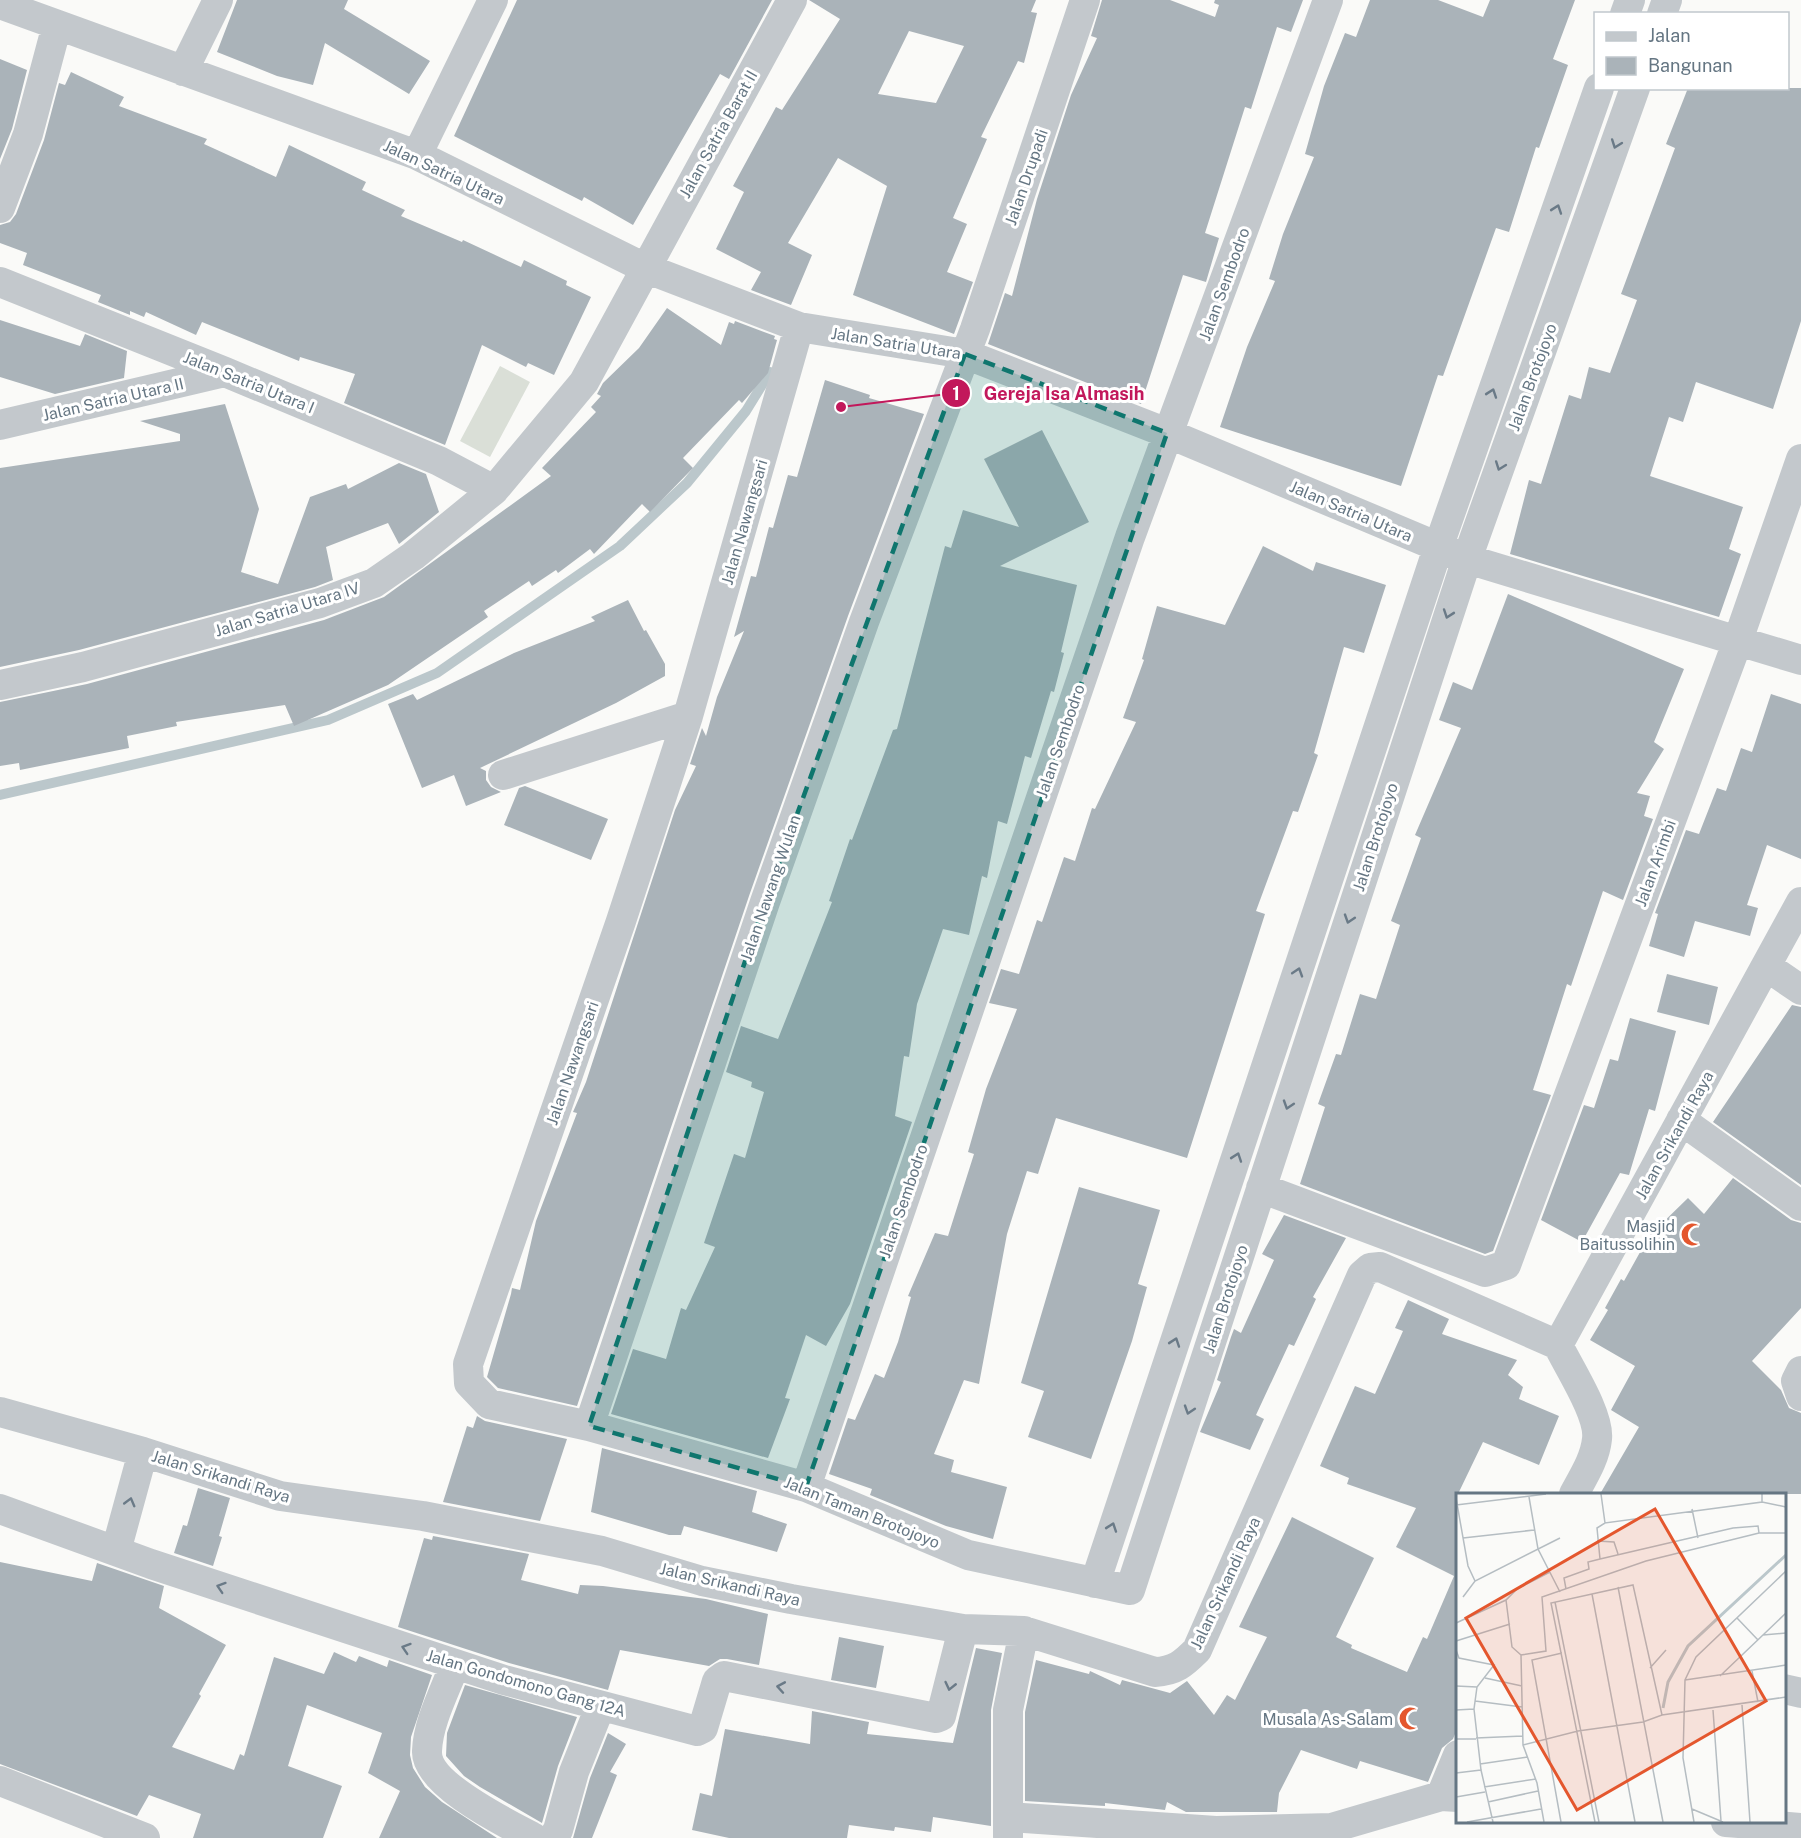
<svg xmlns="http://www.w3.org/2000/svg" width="1801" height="1838" viewBox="0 0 1801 1838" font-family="'Public Sans',sans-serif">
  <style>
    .green { fill: #dadfd7 }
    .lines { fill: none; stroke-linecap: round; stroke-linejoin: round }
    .stream { stroke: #bbc7cb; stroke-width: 10 }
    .building { fill: #aab3b9; fill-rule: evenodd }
    .minor { stroke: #c3c8cc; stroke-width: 30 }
    .oneway { stroke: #6a7a87 }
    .marked { fill: #0f766e; fill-opacity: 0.2; stroke: #0f766e; stroke-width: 4.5; stroke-dasharray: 12 8; stroke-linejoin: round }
    .labels { text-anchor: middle; stroke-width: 6; stroke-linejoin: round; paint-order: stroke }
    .street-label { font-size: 16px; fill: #657683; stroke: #fff }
    .poi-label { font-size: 16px; fill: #657683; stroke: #fff; text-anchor: end }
    .inset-river { fill: none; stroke: #bbc7cb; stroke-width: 3 }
    .inset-road { fill: none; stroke: #b5bdc2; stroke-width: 1.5 }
    .view { fill: #e4572e; fill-opacity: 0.15; stroke: #e4572e; stroke-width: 3 }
    .inset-edge { fill: none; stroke: #657683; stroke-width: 3 }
    .leader { fill: none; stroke: #c2185b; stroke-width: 2 }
    .callout-dot { fill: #c2185b; stroke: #fff; stroke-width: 2 }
    .mark-label { font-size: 18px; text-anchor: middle; font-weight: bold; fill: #fff }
    .callout-label { font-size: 18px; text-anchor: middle; font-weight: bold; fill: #c2185b; stroke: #fff; stroke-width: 6; stroke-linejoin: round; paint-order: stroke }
  </style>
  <rect width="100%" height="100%" fill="#fafaf8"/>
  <path class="green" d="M500 366 530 382 490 457 460 441Z"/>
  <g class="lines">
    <path class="stream" d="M0 795 328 720 437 673 620 546 687 483 746 411 770 372"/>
  </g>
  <path class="building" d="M237 0H348L344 9 430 61 409 94 325 43 313 85 277 76 217 52Z
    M517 0H772L729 79 720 74 633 225 584 197 582 201 454 136Z
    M809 0H1036L1031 12 1037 13 1024 63 1018 61 981 137 987 139 953 218 967 224 947 272 973 282 954 334 853 295 887 186 838 158 788 243 812 255 791 305 751 290 761 272 716 249 744 192 733 186 776 107 782 110 840 19ZM909 31 964 46 936 103 878 94Z
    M1102 0H1170L1215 17 1219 5 1214 3 1215 0H1303L1291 32 1277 27 1251 109 1245 107 1205 233 1219 238 1206 282 1183 275 1141 404 988 344 1005 293 1012 296 1037 199 1071 95 1097 38 1091 36Z
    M1370 0H1438L1483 17 1490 0H1575L1553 59 1568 65 1539 148 1536 147 1509 232 1496 228 1443 376 1438 375 1401 486 1220 427 1247 347 1275 281 1269 279 1283 234 1314 157 1305 154 1324 86 1345 33 1356 37Z
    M0 59 27 70 12 129 0 159Z
    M71 72 124 97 119 106 207 139 204 144 276 177 289 145 366 182 362 190 405 210 401 216 462 242 463 240 521 267 524 260 567 281 566 285 591 297 554 375 528 363 526 367 482 345 445 445 344 403 355 374 300 357 299 361 202 322 196 335 146 312 144 317 130 311V315L98 302 101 295 23 265 27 253 0 243V225L10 222 16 214 44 140 59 83 65 85Z
    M1688 88H1801V321L1773 409 1696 382 1683 422 1669 417 1650 476 1743 507 1729 549 1741 554 1719 617 1510 554 1529 480 1541 484 1569 395 1581 399 1589 367 1610 373 1637 300 1621 294 1675 148 1666 144Z
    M667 308 721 345 729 322 734 324 735 321 775 336 774 339 777 340 768 373 742 403 739 400 683 458 693 468 650 512 642 504 594 554 590 549 558 573 556 570 532 586 529 581 484 611 488 617 388 685 294 726 285 705 176 722 177 726 127 736 129 748 20 770 19 763 0 766V702L87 684 324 620 384 597 551 476 542 468 596 412 591 407 601 396 597 394 603 383 639 348Z
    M0 320 80 346 85 334 127 351 124 378 55 394 0 377Z
    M825 380 870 395 869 398 924 414 848 616 749 896 577 1406 498 1388 487 1377 511 1294 512 1288 520 1290 536 1221 577 1113 573 1112 586 1082 675 810 696 766 690 764 702 728 706 736 717 697 744 631 734 637 751 576 756 577 769 527 773 528 788 475 797 477Z
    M225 404 259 509 241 572 278 584 310 497 346 484 348 489 399 463 426 474 439 512 399 544 388 523 326 547 333 580 315 587 79 650 0 667V468L180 441V434L140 421Z
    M1042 430 1089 522 1000 566 1077 585 1061 652 1064 653 1054 692 1051 691 1031 758 1025 756 1007 824 998 821 987 878 982 876 969 935 943 929 917 1004 909 1057 904 1056 895 1116 912 1122 850 1304 826 1346 806 1335 785 1398 790 1399 768 1458 611 1414 633 1349 666 1359 681 1308 686 1310 715 1247 704 1243 734 1154 745 1158 764 1092 751 1087 752 1082 726 1072 741 1026 778 1039 832 902 829 901 850 839 852 840 893 730 897 729 945 546 951 548 963 510 1019 527 984 459Z
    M1263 546 1313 571 1316 562 1386 585 1364 653 1344 647 1314 753 1318 755 1298 812 1293 811 1256 911 1265 914 1187 1158 1056 1118 1038 1174 1027 1171 1007 1234 979 1384 964 1380 934 1454 954 1460 951 1472 1007 1487 993 1539 946 1526 870 1495 872 1489 829 1474 848 1418 855 1420 875 1374 884 1378 898 1342 911 1297 908 1296 935 1233 948 1236 974 1154 968 1152 986 1089 1017 1009 989 1003 1001 969 1019 974 1037 920 1042 922 1064 857 1075 861 1092 808 1095 809 1136 722 1123 718 1144 660 1142 659 1157 606 1225 625Z
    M1508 594 1684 669 1654 742 1664 749 1637 793 1650 796 1644 816 1653 819 1623 900 1603 891 1571 986 1567 984 1533 1090 1551 1095 1493 1251 1485 1254 1300 1184 1325 1107 1318 1104 1336 1054 1341 1055 1360 994 1376 999 1400 925 1391 921 1421 838 1415 835 1461 728 1439 720 1453 682 1472 690Z
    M628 600 644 631 646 630 665 664V676L616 703 480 768 486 771V780L491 787 501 792 466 806 454 775 422 788 388 704 413 694 417 700 514 653 595 621 591 617Z
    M1771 694 1801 704V859L1767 845 1747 905 1758 908 1750 936 1695 921 1684 957 1649 946 1658 914 1655 913 1686 830 1699 834 1717 788 1726 791 1741 748 1752 752Z
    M525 786 608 819 591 860 504 825 519 788Z
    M1667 974 1718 987 1709 1025 1657 1012Z
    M1792 1005 1801 1007V1185L1713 1122Z
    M1630 1018 1676 1031 1655 1111 1649 1109 1629 1175 1620 1173 1582 1242 1541 1220 1584 1105 1594 1108 1610 1059 1618 1061Z
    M1733 1178 1791 1220 1801 1223V1308L1752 1361 1781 1390 1789 1408 1801 1413V1494H1600L1639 1427 1611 1410 1635 1366 1590 1340 1608 1310 1605 1308 1621 1279 1624 1281 1649 1236 1688 1198 1704 1214Z
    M1079 1187 1160 1210 1138 1284 1147 1287 1132 1341 1091 1459 1028 1437 1044 1391 1021 1383Z
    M1284 1215 1346 1238 1313 1297 1316 1299 1294 1346 1289 1344 1256 1415 1264 1419 1250 1450 1200 1432 1221 1382 1217 1380 1231 1337 1234 1329 1241 1333 1274 1260 1262 1254Z
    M1408 1300 1449 1319 1442 1334 1517 1360 1508 1375 1523 1387 1519 1399 1559 1416 1539 1465 1483 1442 1458 1494 1457 1729 1453 1739 1442 1748 1428 1782 1360 1761 1357 1769 1301 1750 1279 1793 1277 1812H1186L1167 1802 1165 1810 1105 1803V1806L1025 1801V1712L1036 1660 1089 1674 1090 1671 1120 1685 1122 1680 1170 1693 1187 1681 1214 1715 1227 1695 1235 1700 1267 1637 1239 1627 1292 1517 1374 1558 1336 1637 1352 1645 1351 1648 1407 1672 1423 1637 1427 1639 1454 1576 1396 1547 1416 1508 1347 1484 1349 1478 1320 1466 1355 1386 1375 1394 1403 1331 1395 1328Z
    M477 1416 485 1421 567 1439 540 1521 443 1502 467 1426 473 1428Z
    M602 1448 757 1491 752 1512 787 1524 777 1552 684 1526 681 1535H669L591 1512Z
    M198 1488 230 1498 219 1536 222 1537 213 1566 174 1553 183 1525 187 1526Z
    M433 1536 529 1554 521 1580 578 1594 580 1585 603 1586 706 1599 768 1614 759 1665 727 1659H720L709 1666 620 1650 608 1690 509 1663 398 1627 424 1538 432 1540Z
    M0 1562 92 1581 97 1563 164 1586 159 1608 226 1645 199 1694 201 1696 172 1747 234 1770 240 1754 244 1756 274 1657 324 1674 334 1652 356 1662 359 1656 387 1667 389 1660 432 1675 411 1737 410 1755 413 1768 425 1787 442 1802 497 1838H379L400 1791 368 1773 382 1733 307 1705 288 1766 342 1786 323 1838H193L201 1814 149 1795 137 1816 0 1764Z
    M839 1637 884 1646 876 1688 831 1680Z
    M976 1648 1002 1653 991 1710V1826L933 1817 931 1832 895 1827 894 1831 849 1825 847 1838H729L692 1830 700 1793 712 1796 725 1729 810 1744 812 1711 869 1722 867 1734 953 1743Z
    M465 1685 577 1717 558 1766 542 1823 480 1787 464 1776 446 1756 447 1733Z
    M608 1733 626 1744 610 1772 617 1775 592 1838H573L590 1778Z"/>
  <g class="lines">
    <path class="minor" d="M0 4 417 155 645 268 799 327 965 354 1167 433 1467 559 1801 660
      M1625 14 1630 0
      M1662 14 1667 0
      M183 71 218 0
      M417 155 493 0
      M0 208 28 134 57 25
      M0 282 225 372 439 461 494 490
      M799 327 688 716 621 921 468 1364 469 1383 489 1404 589 1426 806 1487 968 1555 1130 1590 1467 559 1635 88
      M0 425 225 372
      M0 685 83 667 320 603 374 583 413 556 494 490 584 382 792 0
      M503 775 688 716
      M1766 966 1801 990
      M1681 1120 1801 1206
      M1261 1188 1485 1272 1506 1265 1737 643 1801 459
      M1558 1345C1569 1368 1600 1415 1597 1439 1595 1459 1583 1477 1574 1494
      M1801 1371 1796 1381 1801 1396
      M0 1412 143 1452 280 1496 423 1516 602 1551 702 1581 791 1599 963 1629 1024 1631 1155 1672C1175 1671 1183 1664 1197 1650L1362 1275 1370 1268 1380 1267 1558 1345 1801 902
      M589 1426 765 902 864 622 975 329 1085 0
      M806 1487 1130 537 1328 0
      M0 1509 151 1564 504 1680 697 1731 703 1728 717 1681 724 1676 936 1718 941 1716 963 1629
      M116 1551 143 1452
      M1095 1583 1438 548 1599 88
      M455 1664C445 1691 428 1722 427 1751 425 1784 508 1824 534 1838
      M1784 1689 1801 1693
      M0 1781 145 1838
      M1441 1796 1458 1755
      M1008 1817 1216 1831 1332 1828 1441 1796 1458 1797
      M1726 1822 1801 1828
      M1008 1836V1710L1024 1631
      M553 1838 558 1830 574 1772 600 1707"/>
  </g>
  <defs><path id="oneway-chevron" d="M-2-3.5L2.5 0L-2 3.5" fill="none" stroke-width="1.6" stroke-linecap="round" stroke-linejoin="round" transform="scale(1.5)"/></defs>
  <g class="oneway">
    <use href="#oneway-chevron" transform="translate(1616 144) rotate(110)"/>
    <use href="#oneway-chevron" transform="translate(1557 209) rotate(-71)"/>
    <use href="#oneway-chevron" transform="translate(1492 393) rotate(-71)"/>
    <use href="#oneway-chevron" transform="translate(1500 466) rotate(110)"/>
    <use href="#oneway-chevron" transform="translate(1448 614) rotate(109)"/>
    <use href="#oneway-chevron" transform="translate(1349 919) rotate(108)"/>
    <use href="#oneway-chevron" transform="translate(1298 972) rotate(-72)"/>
    <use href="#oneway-chevron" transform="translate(1288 1105) rotate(108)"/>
    <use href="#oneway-chevron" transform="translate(1237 1157) rotate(-71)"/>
    <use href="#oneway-chevron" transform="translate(1175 1342) rotate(-71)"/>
    <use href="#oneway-chevron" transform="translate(1189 1410) rotate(108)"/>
    <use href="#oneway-chevron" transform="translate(130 1502) rotate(-75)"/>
    <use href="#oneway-chevron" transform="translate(1112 1527) rotate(-71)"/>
    <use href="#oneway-chevron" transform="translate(221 1587) rotate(-162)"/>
    <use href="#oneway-chevron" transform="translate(406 1648) rotate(-162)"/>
    <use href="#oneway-chevron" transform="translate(950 1686) rotate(103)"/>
    <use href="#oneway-chevron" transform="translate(781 1687) rotate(-170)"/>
  </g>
  <path class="marked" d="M965 354 1167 433 806 1487 589 1426 765 902Z"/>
  <defs>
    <symbol id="mosque-bare" viewBox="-9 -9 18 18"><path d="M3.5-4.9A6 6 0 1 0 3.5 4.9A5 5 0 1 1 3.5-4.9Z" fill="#e4572e" stroke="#fff" stroke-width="2.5" paint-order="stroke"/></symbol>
  </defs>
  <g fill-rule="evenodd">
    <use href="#mosque-bare" x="1676" y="1218" width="33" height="33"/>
    <use href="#mosque-bare" x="1394" y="1702" width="33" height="33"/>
  </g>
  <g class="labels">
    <g class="street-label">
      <text transform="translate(718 134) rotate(-61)" y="6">Jalan Satria Barat II</text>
      <text transform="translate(444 172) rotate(25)" y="6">Jalan Satria Utara</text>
      <text transform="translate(1026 177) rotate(-71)" y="6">Jalan Drupadi</text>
      <text transform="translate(1224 284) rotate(-70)" y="6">Jalan Sembodro</text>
      <text transform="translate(896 343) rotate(9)" y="6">Jalan Satria Utara</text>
      <text transform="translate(1532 377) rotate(-70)" y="6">Jalan Brotojoyo</text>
      <text transform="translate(249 382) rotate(22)" y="6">Jalan Satria Utara I</text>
      <text transform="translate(113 399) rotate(-13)" y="6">Jalan Satria Utara II</text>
      <text transform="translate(1351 511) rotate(23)" y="6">Jalan Satria Utara</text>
      <text transform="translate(744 522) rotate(-74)" y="6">Jalan Nawangsari</text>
      <text transform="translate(287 609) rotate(-17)" y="6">Jalan Satria Utara IV</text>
      <text transform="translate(1060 741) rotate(-71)" y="6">Jalan Sembodro</text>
      <text transform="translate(1375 837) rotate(-72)" y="6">Jalan Brotojoyo</text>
      <text transform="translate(1655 863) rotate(-70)" y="6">Jalan Arimbi</text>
      <text transform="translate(770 888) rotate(-71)" y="6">Jalan Nawang Wulan</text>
      <text transform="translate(572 1063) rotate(-71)" y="6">Jalan Nawangsari</text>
      <text transform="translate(1674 1135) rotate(-61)" y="6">Jalan Srikandi Raya</text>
      <text transform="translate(903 1201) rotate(-71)" y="6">Jalan Sembodro</text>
      <text transform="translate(1225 1299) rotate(-72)" y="6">Jalan Brotojoyo</text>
      <text transform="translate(221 1476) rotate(17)" y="6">Jalan Srikandi Raya</text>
      <text transform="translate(862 1512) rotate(22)" y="6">Jalan Taman Brotojoyo</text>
      <text transform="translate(1225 1583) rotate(-65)" y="6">Jalan Srikandi Raya</text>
      <text transform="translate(730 1584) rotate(13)" y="6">Jalan Srikandi Raya</text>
      <text transform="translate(526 1683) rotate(16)" y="6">Jalan Gondomono Gang 12A</text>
    </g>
    <g class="poi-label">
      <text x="1675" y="1232">Masjid<tspan x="1675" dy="18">Baitussolihin</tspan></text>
      <text x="1393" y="1725">Musala As-Salam</text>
    </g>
  </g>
  <g transform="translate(1456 1493)">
    <rect width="330" height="330" fill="#fafaf8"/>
    <path class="inset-river" d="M207 215 212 189 232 153 330 62"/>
    <path class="inset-road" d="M145 1 149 30 306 9V1M73 4 82 56 104 99M0 5 12 73 19 88M306 9 330 14M0 12 90 1M236 16 242 45M7 45 78 37M141 48 158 49 162 61M144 66 141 35 149 30M162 94 207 329M110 96 108 85 133 76 132 69 144 66 277 35 302 33 303 40M136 101 179 329M7 104 19 88 104 45M50 107 56 154 65 162M99 109 143 329M281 125 302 147M0 130 50 107 61 96 94 79M307 142 330 140M0 148 54 131M0 157 3 165 38 172 21 194 18 216 25 277 37 329M194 175 210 157M296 178 302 209M264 183 330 120M29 185 66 193M229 187 330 172M0 193 21 194M19 208 66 214M286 212 294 329M0 217 18 216M257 217 265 328M20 245 67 243M0 246H20M67 252 122 238 187 229 206 222 330 204M24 271 72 264M0 280 25 277M28 294 80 286M0 304 29 299M32 309 82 298M236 316 267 329M11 329 85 316M88 329 81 290 67 252 65 162 90 158 86 104 190 68 303 40H330M105 329 76 167 106 160M139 329 95 110 177 92 206 222M238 329 227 265 229 187 240 164 330 78"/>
    <path class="view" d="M199 16 310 208 121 317 10 125Z"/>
    <rect width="330" height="330" class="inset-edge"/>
  </g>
  <path class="leader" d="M841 407L956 393"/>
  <g class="callout-dot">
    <circle cx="841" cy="407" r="6"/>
    <circle cx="956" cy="393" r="15"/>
  </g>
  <g class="mark-label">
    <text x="956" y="400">1</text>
  </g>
  <g class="callout-label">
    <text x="1064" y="400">Gereja Isa Almasih</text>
  </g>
  <rect x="1594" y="12" width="195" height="78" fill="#ffffff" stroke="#c1c8cd" stroke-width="1.5"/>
  <rect x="1606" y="32" width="30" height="9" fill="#c3c8cc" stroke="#c1c8cd" stroke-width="1.5"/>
  <text x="1648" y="42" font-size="18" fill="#657683">Jalan</text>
  <rect x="1606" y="57" width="30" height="18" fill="#aab3b9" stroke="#c1c8cd" stroke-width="1.5"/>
  <text x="1648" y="72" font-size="18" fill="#657683">Bangunan</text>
</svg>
